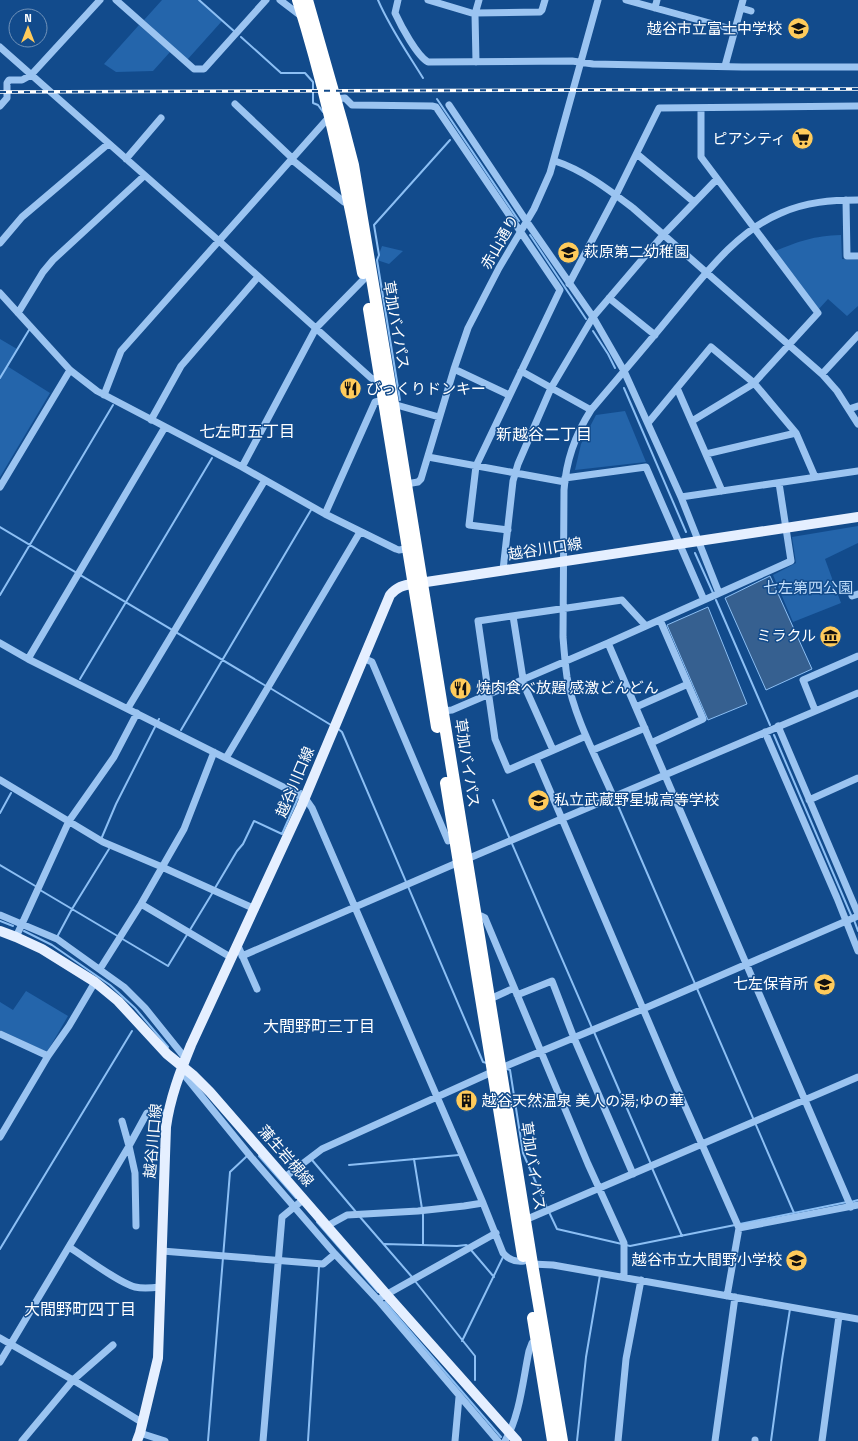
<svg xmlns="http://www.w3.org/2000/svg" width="858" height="1441" viewBox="0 0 858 1441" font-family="'Titillium Web','Noto Sans JP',sans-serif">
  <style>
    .green { fill: #2465ab }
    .water { fill: #366090; stroke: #8cbff4 }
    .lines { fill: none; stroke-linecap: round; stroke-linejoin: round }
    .stream { stroke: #8cbff4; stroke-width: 2 }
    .minor { stroke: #9bc4f1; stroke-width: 7 }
    .major { stroke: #e5efff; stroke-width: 10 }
    .highway { stroke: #fff; stroke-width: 12 }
    .rail-casing { stroke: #fff; stroke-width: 3.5 }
    .rail { stroke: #124b8c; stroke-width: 2; stroke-dasharray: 6; stroke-linecap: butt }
    .labels { text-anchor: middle; stroke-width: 3; stroke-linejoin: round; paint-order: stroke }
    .poi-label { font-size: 15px; fill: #fff; stroke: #124b8c; text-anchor: end }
    .street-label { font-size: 15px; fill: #fff; stroke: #124b8c }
    .park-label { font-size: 15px; fill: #c1defc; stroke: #124b8c }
    .neighbourhood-label { font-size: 16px; fill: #fff; stroke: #124b8c }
  </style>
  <rect width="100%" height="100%" fill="#124b8c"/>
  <path class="green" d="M162 0H198L222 21 187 60 144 20Z
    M139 25 170 52 153 71 116 72 104 64Z
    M841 235 842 259 858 260V306L847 316 828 299 818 310 775 251C800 241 813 236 841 235Z
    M382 246 403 251 389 264 377 260Z
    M0 339 17 349 7 366 50 393 0 477Z
    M625 411 646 462 575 470 581 444 596 415Z
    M858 526V543L825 559 841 603 793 622 773 575 796 563 792 537Z
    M26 991 68 1016 47 1052 0 1030V1002L13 1010Z"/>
  <path class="water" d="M770 576 812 669 766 690 725 598Z
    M708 607 747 704 708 720 667 625Z"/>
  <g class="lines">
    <path class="stream" d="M199 0 235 32
      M378 0C390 28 407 52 423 78
      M241 37 281 73H305L313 82V103L318 105 323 112
      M437 99 519 221
      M530 235 586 319
      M593 331 608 354 615 368
      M0 378 29 330
      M624 388 686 532
      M400 400 377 260 379 255 374 225 450 140
      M0 527 266 686
      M695 553 713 593
      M0 595 113 405
      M716 600 770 725
      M80 679 212 458
      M270 688 331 725
      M337 728 342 732 483 1062 487 1063
      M181 730 311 510
      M774 735 851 915
      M493 800 592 1028
      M616 801 794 1213
      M0 813 11 793
      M102 837 116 804 159 719
      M0 865 37 887
      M215 888 237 851 243 844 254 821 282 834 301 791
      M40 890 168 966 213 892
      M854 920 858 931
      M0 921 13 926
      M24 931 52 945 110 985 135 1008 168 1047
      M57 937 72 909 109 849
      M594 1032 651 1164
      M507 1069 510 1070 523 1153 547 1208
      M259 1156 296 1198
      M414 1159 423 1215V1245
      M312 1160 356 1212
      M349 1165 459 1155
      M652 1168 682 1236
      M851 1202 858 1200
      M549 1212 557 1229 622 1244
      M360 1217 412 1277
      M317 1222 378 1292
      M740 1224 847 1202
      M384 1244 457 1246 466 1245 468 1246
      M626 1245 630 1246 735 1225
      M0 1249 132 1031
      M471 1250 494 1277
      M415 1281 475 1356V1380
      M385 1302 501 1437
      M462 1341 503 1257
      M208 1441 230 1172 247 1156
      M308 1441 319 1267
      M577 1441 586 1357 600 1275
      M771 1441 782 1360 790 1309"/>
    <path class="minor" d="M116 0 194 69H204L266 0
      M280 0 301 16
      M398 0 395 13C401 26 417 56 428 62L572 61 593 64 742 67H858
      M428 0 475 14
      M626 0 735 30
      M655 8 657 0
      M741 8 751 11
      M475 13 540 12 542 10 545 0
      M0 47 219 241 371 378 381 382
      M476 62 475 14 479 0
      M725 66 743 0
      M335 99 345 98 352 105 432 106 436 107 560 290 476 466 469 525 508 530
      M235 104 292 158
      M449 105 527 222 593 317 624 371 681 497 719 593
      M0 106 7 98V83L9 80H22L31 75 100 0
      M637 154 694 202
      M126 159 161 118
      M291 159 344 202 350 203
      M555 161C583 170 609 190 633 208L822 374 837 391 858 424
      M846 200 847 256H858
      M0 243 22 217 108 144
      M569 284 616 195 659 108 858 106
      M0 293 70 370 97 391 242 467 325 514 396 549 399 550 411 548
      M609 298 655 335
      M18 313 43 272 53 260 144 176
      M454 369 509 395
      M521 371 591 410
      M822 374 858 335
      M677 388 722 491
      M104 395 121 351 330 116
      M393 404 439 417
      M849 409 858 406
      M151 420 181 366 258 277
      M692 421 753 384 818 313 701 157V108
      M648 423 711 347 754 383 796 433 815 477
      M706 454 796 433
      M428 457 565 482
      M242 467 316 328 364 279
      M565 478 646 467 704 600
      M406 484 418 482 421 479 454 369 468 328 499 268 534 209 550 173 598 0
      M0 487 70 370
      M681 497 858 471
      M325 514 375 402 384 400
      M503 570 513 481 518 464 551 388 593 317 663 235 717 179
      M852 596 858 594
      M513 616 524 685 553 750
      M0 643 28 659 305 798 312 808 483 1203 503 1253C508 1259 516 1262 524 1261
      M608 643 851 1207
      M363 658 372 662 448 841 455 839
      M28 659 165 427
      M636 707 688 684
      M128 708 265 480
      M815 710 803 680 858 656
      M443 711 452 710 608 643 791 561 779 483
      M778 726 858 914
      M765 732 837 898 858 951
      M586 736 508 770 495 739 478 621 622 600 646 626
      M651 743 703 719 660 620
      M593 750 645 728
      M226 758 267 689 360 532
      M536 758 673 1079 739 1228 727 1296
      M0 780 103 842 162 867 255 909
      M613 796C597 759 574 717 567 677 565 663 564 650 563 637L564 490C566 460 575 435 591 410 618 378 645 347 671 315 703 277 735 232 781 213 806 202 831 200 858 200
      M809 800 858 778
      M467 859 858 693
      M141 904 232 958
      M0 915 57 939 124 987 145 1008 186 1059
      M477 917 481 916 485 918 588 1164 624 1243V1277
      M16 937 69 821 114 757 137 713
      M238 946 257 989
      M242 956 459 862
      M100 969 141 904 184 829 214 752
      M517 995 552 981 574 1038 633 1174
      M490 999 514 988
      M0 1034 48 1056
      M501 1068 643 1009 858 916
      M181 1071 251 1157 335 1254 378 1300 498 1441
      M122 1121 129 1146 135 1173 136 1226
      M0 1137 48 1056 69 1026 95 982
      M285 1177 322 1149 492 1072
      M525 1220 858 1077
      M327 1226 347 1215 418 1211 464 1206 483 1203
      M739 1228 858 1205
      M69 1247C85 1257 119 1283 135 1287 143 1289 152 1288 160 1287
      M162 1251 323 1264 335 1254
      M532 1264 553 1265 858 1319
      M382 1297 496 1233
      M0 1338 73 1380 143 1423
      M0 1362 129 1146 147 1113H168
      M140 1433 165 1441
      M22 1441 73 1380 113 1345
      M263 1441 282 1217 304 1199
      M455 1441 459 1397
      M505 1441C520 1416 523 1379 529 1351L532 1343 537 1342
      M618 1441 626 1359 641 1280
      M715 1441 735 1297
      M755 1441V1440
      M822 1441 839 1316"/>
    <path class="major" d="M0 931 16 937 42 949 95 982 118 1001 167 1054 194 1076 210 1092 386 1294 517 1441
      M137 1441 140 1433 158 1358 166 1127C170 1098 180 1072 191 1045L301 807 390 595C397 587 403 585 413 584L858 517"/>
    <path class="highway" d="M298 0C326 89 346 181 363 273
      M307 0 342 123 353 165 393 404 532 1264 562 1441
      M369 309 437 727
      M446 783 523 1256
      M533 1318 553 1441"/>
    <defs>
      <path id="rail" d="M0 92 858 89"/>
    </defs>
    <use href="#rail" class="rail-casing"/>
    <use href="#rail" class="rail"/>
  </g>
  <defs>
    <symbol id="school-disc" viewBox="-11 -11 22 22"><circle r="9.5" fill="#ffcb5b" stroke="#124b8c"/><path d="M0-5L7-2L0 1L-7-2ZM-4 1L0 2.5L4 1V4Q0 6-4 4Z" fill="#111"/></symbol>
    <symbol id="supermarket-disc" viewBox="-11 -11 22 22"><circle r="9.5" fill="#ffcb5b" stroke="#124b8c"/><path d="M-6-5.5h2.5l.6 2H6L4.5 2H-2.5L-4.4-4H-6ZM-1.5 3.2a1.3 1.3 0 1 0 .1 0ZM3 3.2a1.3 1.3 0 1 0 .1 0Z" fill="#111"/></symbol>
    <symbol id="restaurant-disc" viewBox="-11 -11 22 22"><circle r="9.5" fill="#ffcb5b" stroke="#124b8c"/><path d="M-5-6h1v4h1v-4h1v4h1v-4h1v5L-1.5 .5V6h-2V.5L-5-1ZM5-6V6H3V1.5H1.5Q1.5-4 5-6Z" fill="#111"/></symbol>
    <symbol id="museum-disc" viewBox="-11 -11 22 22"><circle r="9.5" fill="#ffcb5b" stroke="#124b8c"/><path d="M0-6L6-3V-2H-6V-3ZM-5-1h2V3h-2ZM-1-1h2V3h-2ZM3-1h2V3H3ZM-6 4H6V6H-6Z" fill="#111"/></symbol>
    <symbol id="building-disc" viewBox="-11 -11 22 22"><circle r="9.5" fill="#ffcb5b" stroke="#124b8c"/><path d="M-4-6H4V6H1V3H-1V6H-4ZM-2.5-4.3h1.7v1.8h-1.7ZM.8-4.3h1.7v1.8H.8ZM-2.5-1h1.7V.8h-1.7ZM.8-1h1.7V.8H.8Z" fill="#111"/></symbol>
  </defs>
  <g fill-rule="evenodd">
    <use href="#school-disc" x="786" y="16" width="25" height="25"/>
    <use href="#supermarket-disc" x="790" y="126" width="25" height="25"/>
    <use href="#school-disc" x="556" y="240" width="25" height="25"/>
    <use href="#restaurant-disc" x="338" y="376" width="25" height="25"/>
    <use href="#museum-disc" x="818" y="624" width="25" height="25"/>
    <use href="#restaurant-disc" x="448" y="676" width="25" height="25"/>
    <use href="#school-disc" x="526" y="788" width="25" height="25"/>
    <use href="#school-disc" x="812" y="972" width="25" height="25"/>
    <use href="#building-disc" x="454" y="1088" width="25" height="25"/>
    <use href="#school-disc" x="784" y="1248" width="25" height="25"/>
  </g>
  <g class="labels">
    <g class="poi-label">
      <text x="782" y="34">越谷市立富士中学校</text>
      <text x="786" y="144">ピアシティ</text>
      <text x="584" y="257" text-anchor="start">萩原第二幼稚園</text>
      <text x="366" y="394" text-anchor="start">びっくりドンキー</text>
      <text x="816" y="641">ミラクル</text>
      <text x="476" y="693" text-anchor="start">焼肉食べ放題 感激どんどん</text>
      <text x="554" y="805" text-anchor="start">私立武蔵野星城高等学校</text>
      <text x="808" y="989">七左保育所</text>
      <text x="482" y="1106" text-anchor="start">越谷天然温泉 美人の湯;ゆの華</text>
      <text x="782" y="1265">越谷市立大間野小学校</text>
    </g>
    <g class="street-label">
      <text transform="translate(500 242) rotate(-60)" y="5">赤山通り</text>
      <text transform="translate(396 325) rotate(80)" y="5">草加バイパス</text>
      <text transform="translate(545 549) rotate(-9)" y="5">越谷川口線</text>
      <text transform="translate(467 763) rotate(81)" y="5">草加バイパス</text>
      <text transform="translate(295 782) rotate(-67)" y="5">越谷川口線</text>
      <text transform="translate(153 1141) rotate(-85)" y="5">越谷川口線</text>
      <text transform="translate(286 1156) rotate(49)" y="5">蒲生岩槻線</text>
      <text transform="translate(533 1166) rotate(81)" y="5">草加バイパス</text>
    </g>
    <g class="park-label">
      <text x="808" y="593">七左第四公園</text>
    </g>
    <g class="neighbourhood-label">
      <text x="247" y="437">七左町五丁目</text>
      <text x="544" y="440">新越谷二丁目</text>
      <text x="319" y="1032">大間野町三丁目</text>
      <text x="80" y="1315">大間野町四丁目</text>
    </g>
  </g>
  <g transform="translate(28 28)"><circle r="19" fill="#124b8c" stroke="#7193ba"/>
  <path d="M0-3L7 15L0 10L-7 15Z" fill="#ffcb5b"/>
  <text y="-6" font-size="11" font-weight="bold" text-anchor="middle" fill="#ffffff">N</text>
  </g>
</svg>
